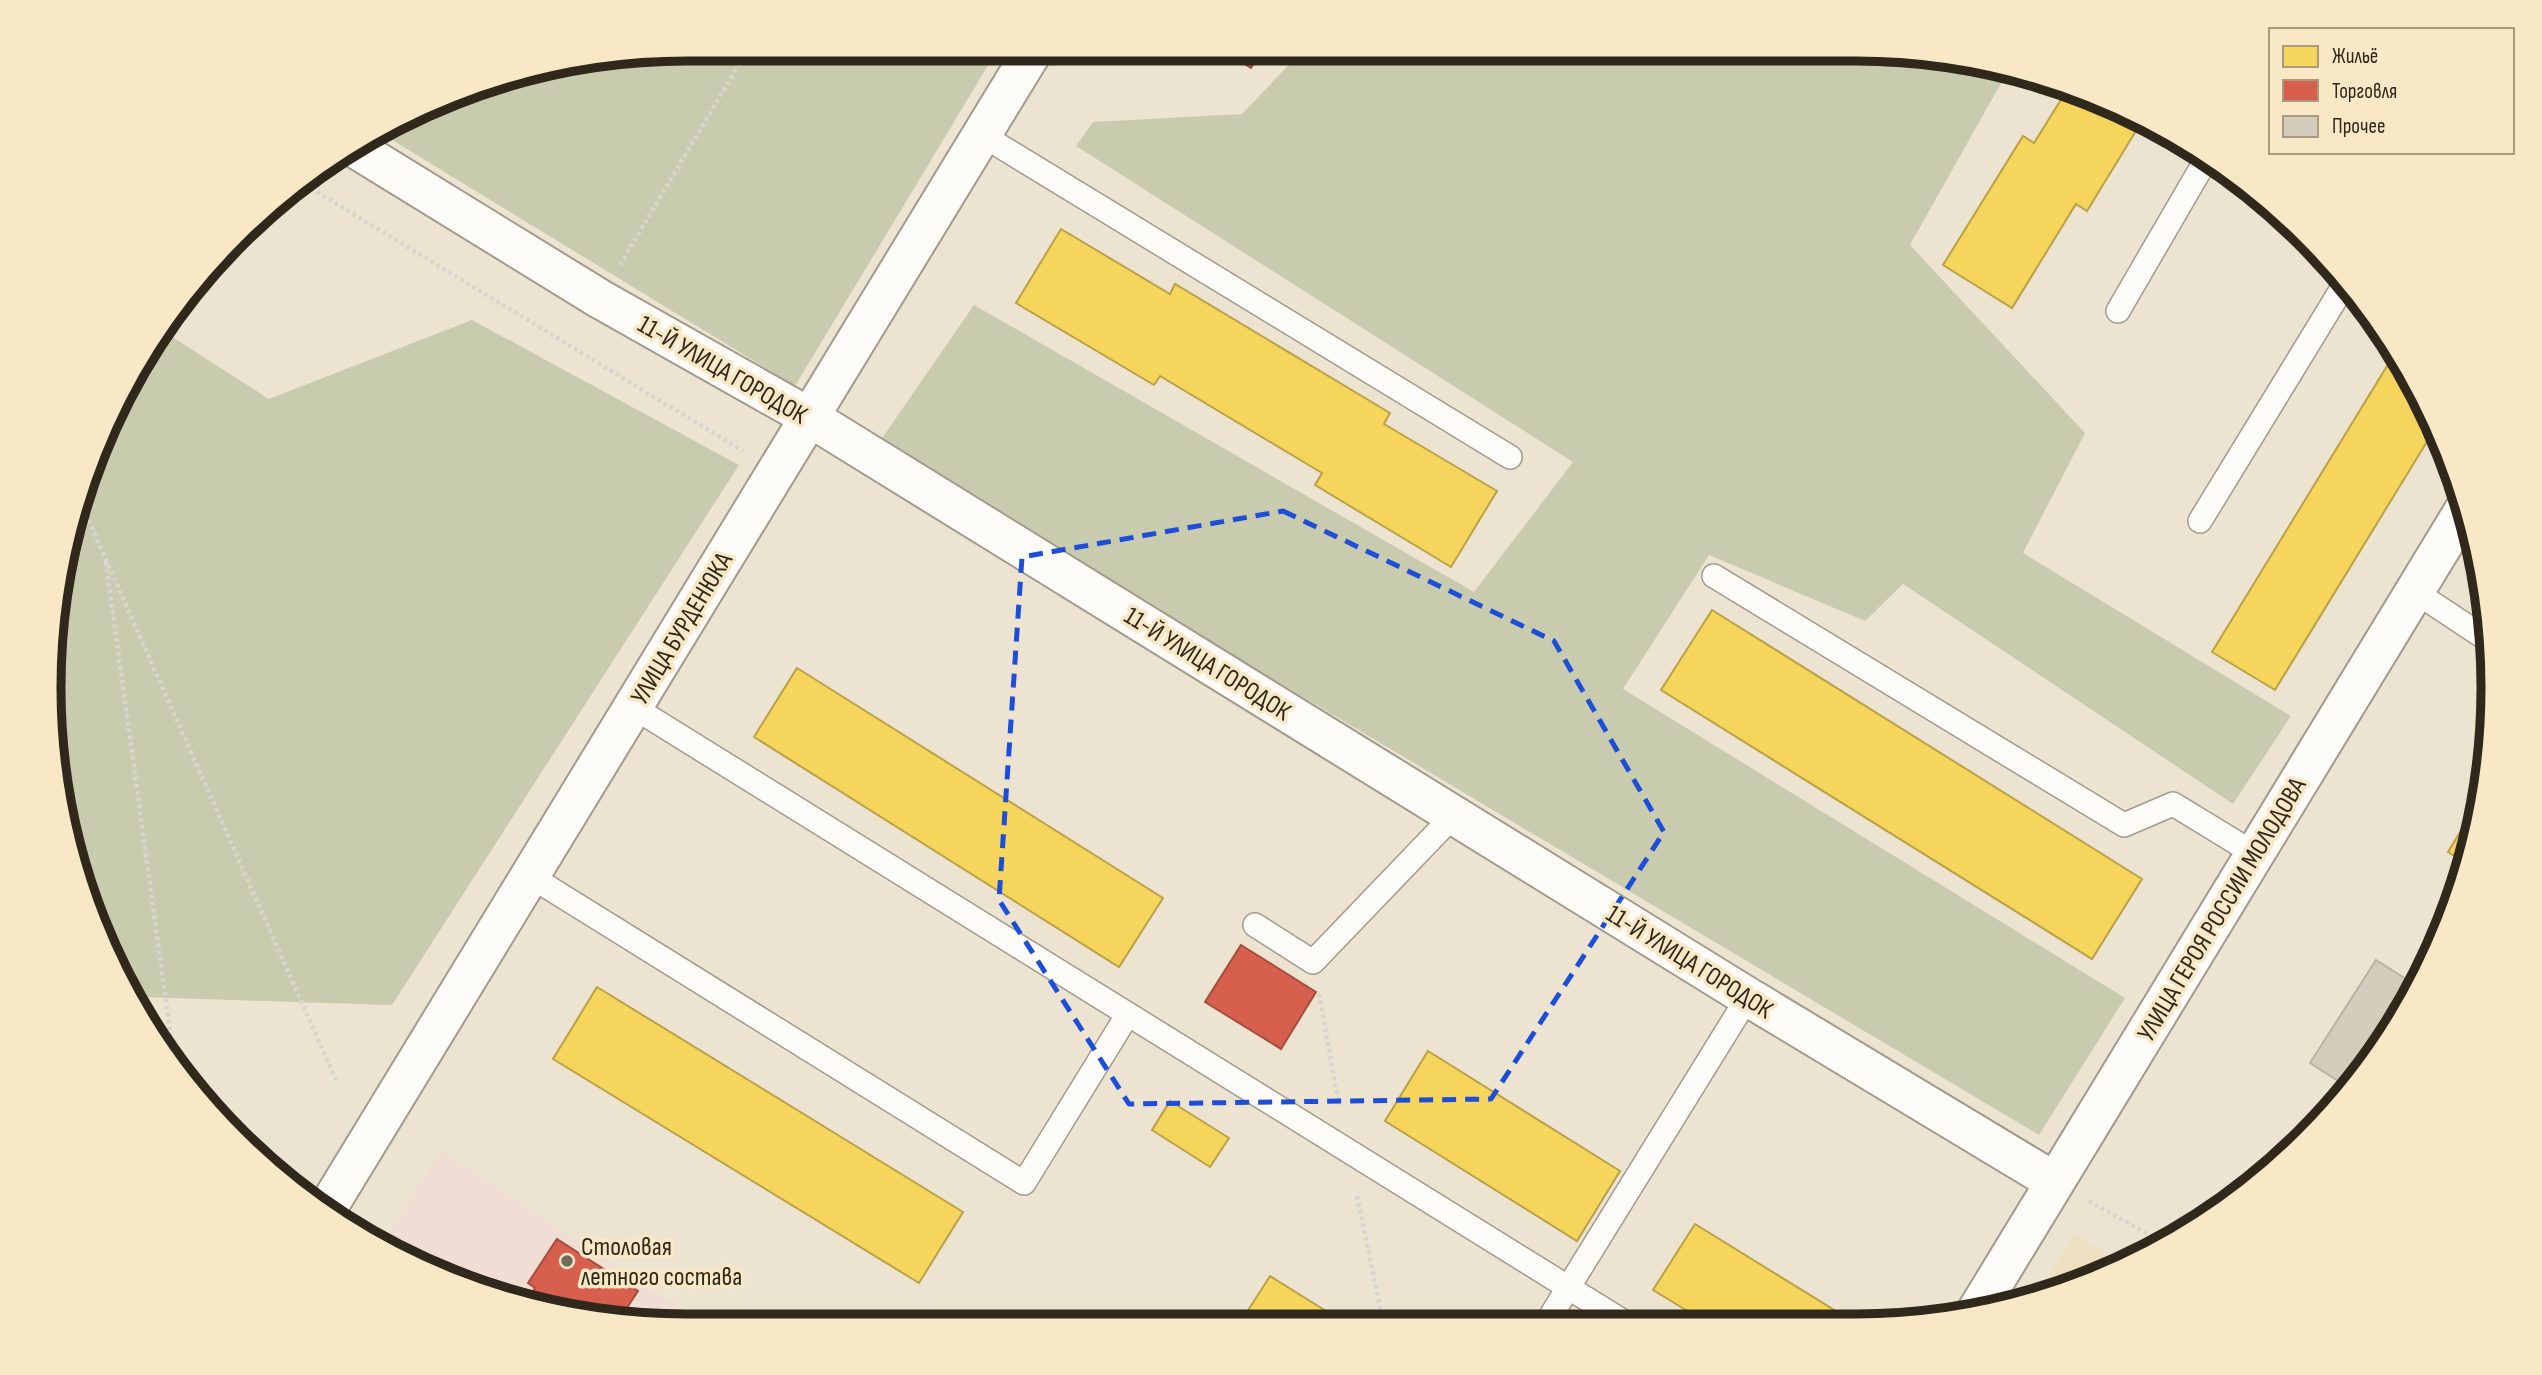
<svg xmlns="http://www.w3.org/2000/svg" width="2542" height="1375" viewBox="0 0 2542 1375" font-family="'Sofia Sans Condensed',sans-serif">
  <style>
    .commercial { fill: #f0ddd4 }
    .built { fill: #eee0c0 }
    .forest { fill: #c8cbad }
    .homes { fill: #f6d55c; stroke: #baa148; stroke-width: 2 }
    .shops { fill: #d6604d; stroke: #a44f3e; stroke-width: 2 }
    .building { fill: #d4ccbd; stroke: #bab2a4; stroke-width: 2 }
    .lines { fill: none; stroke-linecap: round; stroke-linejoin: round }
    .lane-casing { stroke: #a19b8c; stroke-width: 26 }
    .street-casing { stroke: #a19b8c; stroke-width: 42 }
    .secondary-casing { stroke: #a19b8c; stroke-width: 42 }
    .path { stroke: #d8d5cf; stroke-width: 4.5; stroke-dasharray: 3.5 3.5; stroke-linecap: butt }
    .lane { stroke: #fcfbf8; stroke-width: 23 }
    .street { stroke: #fcfbf8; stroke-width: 38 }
    .secondary { stroke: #fcfbf8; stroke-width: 38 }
    .marked { fill: none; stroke: #1d4ed8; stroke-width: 5; stroke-dasharray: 14 9; stroke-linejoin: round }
    .poi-dot { fill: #716a5b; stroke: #f8e8c5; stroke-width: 2.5 }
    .labels { text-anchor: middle; stroke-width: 7; stroke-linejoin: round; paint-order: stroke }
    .street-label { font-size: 26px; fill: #2f281b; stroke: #f8e8c5 }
    .poi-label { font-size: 26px; fill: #2f281b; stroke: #f8e8c5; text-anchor: start }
    .rim { fill: none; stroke: #2f281b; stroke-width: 9 }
  </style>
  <rect width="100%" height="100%" fill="#ece4d1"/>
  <path class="commercial" d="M441 1151 704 1324 646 1325 522 1304 381 1246Z"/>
  <path class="built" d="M2075 1234 2121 1262 2060 1292 2036 1298Z"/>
  <path class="forest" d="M687 49H998L795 386 384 135 482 83Z
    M1303 50H1896L2009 69 1910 245 2085 433 2023 553 2291 716 2233 804 1903 584 1865 621 1709 555 1623 689 2125 998 2039 1135 878 444 974 305 1474 592 1573 462 1076 146 1093 122 1242 114Z
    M472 320 739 465 392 1005 138 997 98 932 50 730 71 523 156 333 160 329 269 399Z"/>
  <path class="homes" d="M2067 90 2142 121 2087 211 2076 204 2012 308 1943 265 2023 136 2034 143Z
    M1061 229 1170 294 1175 284 1390 413 1384 424 1497 491 1451 567 1315 485 1322 473 1160 376 1154 385 1016 303Z
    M2395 353 2427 405 2436 427 2275 690 2212 652Z
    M1712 610 2142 879 2092 959 1661 690Z
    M797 668 1163 898 1119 967 754 737Z
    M2482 796 2466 863 2448 852Z
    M597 987 963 1212 919 1283 553 1059Z
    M1428 1051 1620 1171 1577 1241 1385 1121Z
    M1170 1101 1229 1138 1210 1167 1152 1130Z
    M1695 1224 1852 1321H1704L1653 1290Z
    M1270 1276 1334 1316 1329 1322 1240 1323Z"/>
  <path class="shops" d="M1221 50H1262L1251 68Z
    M1241 945 1316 992 1281 1049 1205 1002Z
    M557 1239 638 1291 619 1320 525 1305 535 1288 528 1283Z"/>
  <path class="building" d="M2376 960 2417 986 2408 1006 2349 1088 2310 1063Z"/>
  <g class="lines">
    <defs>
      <path id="lane" d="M982 135 1510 457
        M2118 311 2207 158
        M2200 521 2346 282
        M1714 576 2124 825 2173 804 2255 854
        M2414 591 2491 642
        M633 707 1624 1322
        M530 876 1024 1183 1128 1014
        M1255 925 1313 962 1454 815
        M1547 1322 1748 997"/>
      <path id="street" d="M358 150 600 299 809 417 1748 997 2055 1182
        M1976 1312 2466 507"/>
      <path id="secondary" d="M328 1207 1034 49"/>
    </defs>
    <use href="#lane" class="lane-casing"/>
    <use href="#street" class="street-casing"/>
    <use href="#secondary" class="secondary-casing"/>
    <path class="path" d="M299 181 743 451
      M620 265 748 49
      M80 501 336 1080
      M106 562 173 1053
      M1319 994 1339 1105
      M1357 1196 1383 1322
      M2089 1201 2162 1242"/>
    <use href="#lane" class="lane"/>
    <use href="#street" class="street"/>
    <use href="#secondary" class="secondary"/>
  </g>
  <path class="marked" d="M1283 511 1554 641 1664 832 1491 1099 1129 1104 999 900 1022 557Z"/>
  <circle class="poi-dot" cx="567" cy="1261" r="7"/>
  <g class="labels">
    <g class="street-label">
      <text transform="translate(723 369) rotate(30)" y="9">11-Й УЛИЦА ГОРОДОК</text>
      <text transform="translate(681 628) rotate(-59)" y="9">УЛИЦА БУРДЕНЮКА</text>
      <text transform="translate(1208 663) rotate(32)" y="9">11-Й УЛИЦА ГОРОДОК</text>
      <text transform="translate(2221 909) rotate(-59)" y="9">УЛИЦА ГЕРОЯ РОССИИ МОЛОДОВА</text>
      <text transform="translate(1690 961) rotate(32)" y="9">11-Й УЛИЦА ГОРОДОК</text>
    </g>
    <g class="poi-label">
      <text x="581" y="1255">Столовая<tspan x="581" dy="30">летного состава</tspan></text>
    </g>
  </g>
  <path d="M0 0H2542V1375H0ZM687 61H1855A626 626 0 0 1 2481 687V688A626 626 0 0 1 1855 1314H687A626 626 0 0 1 61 688V687A626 626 0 0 1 687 61Z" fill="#f8e8c5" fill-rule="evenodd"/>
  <path class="rim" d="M687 61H1855A626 626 0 0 1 2481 687V688A626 626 0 0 1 1855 1314H687A626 626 0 0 1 61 688V687A626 626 0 0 1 687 61Z"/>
  <rect x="2269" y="28" width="245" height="126" fill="#f8e8c5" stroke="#a89b81" stroke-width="2"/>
  <rect x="2283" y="46" width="35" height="21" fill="#f6d55c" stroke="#a89b81" stroke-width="2"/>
  <text x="2332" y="63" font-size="21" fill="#2f281b">Жильё</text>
  <rect x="2283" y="80" width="35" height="21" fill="#d6604d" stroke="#a89b81" stroke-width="2"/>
  <text x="2332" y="98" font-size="21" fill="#2f281b">Торговля</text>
  <rect x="2283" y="116" width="35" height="21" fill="#d4ccbd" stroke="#a89b81" stroke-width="2"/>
  <text x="2332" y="133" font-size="21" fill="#2f281b">Прочее</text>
</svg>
